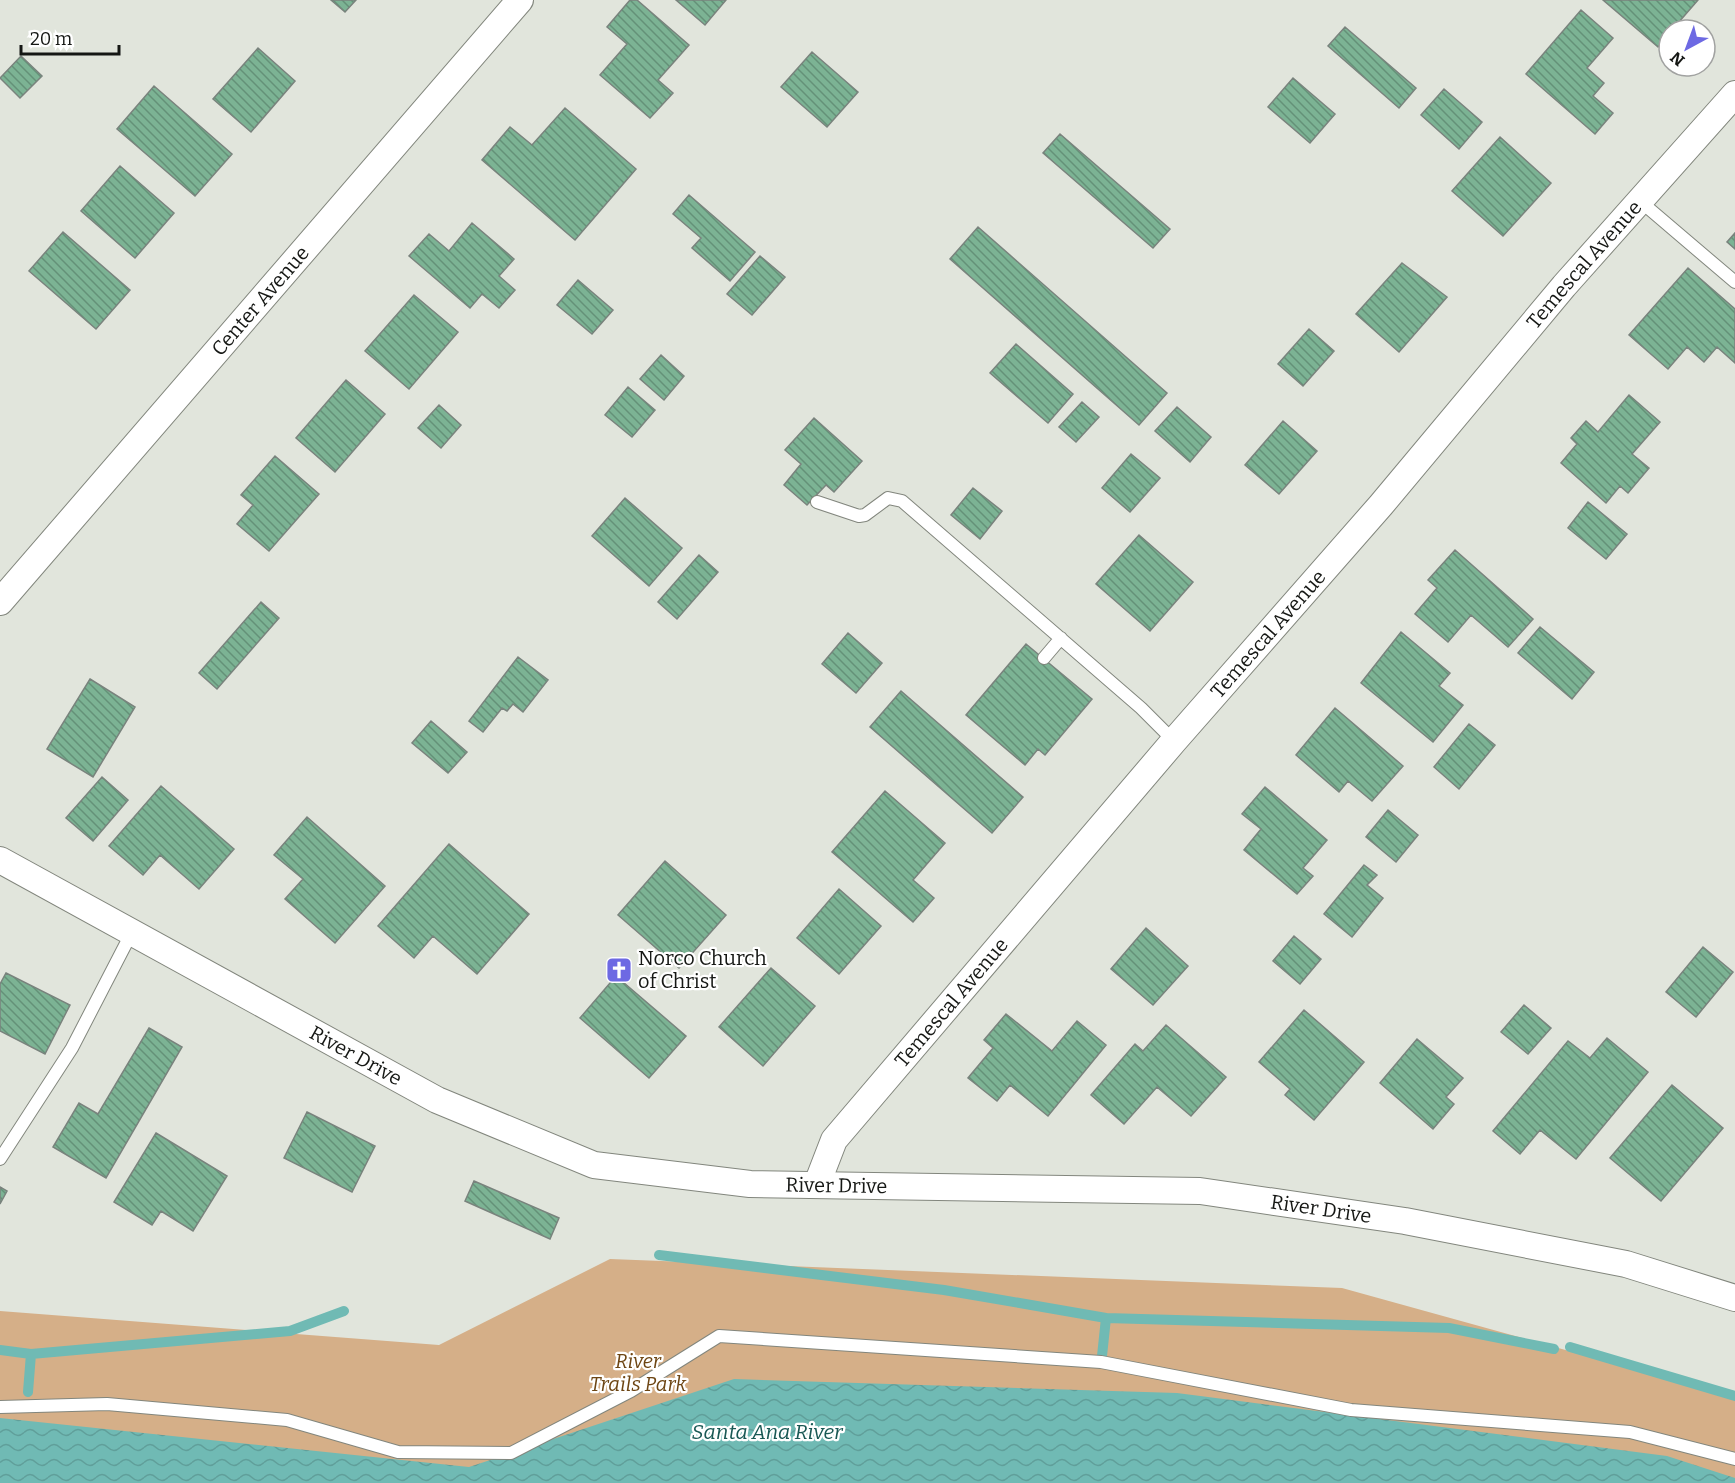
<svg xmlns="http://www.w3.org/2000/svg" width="1735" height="1483" viewBox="0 0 1735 1483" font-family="Bitter,serif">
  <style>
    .green { fill: #d5af88 }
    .water { fill: url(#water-waves) }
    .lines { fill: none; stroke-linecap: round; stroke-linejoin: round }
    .stream { stroke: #70bab4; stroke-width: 10 }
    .building { fill: url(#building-back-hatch); stroke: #79837d; stroke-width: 1.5 }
    .lane-casing { stroke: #82867d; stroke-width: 14 }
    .street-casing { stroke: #82867d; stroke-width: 28 }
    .lane { stroke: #fff; stroke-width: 12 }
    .street { stroke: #fff; stroke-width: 26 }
    .labels { text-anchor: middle; stroke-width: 4.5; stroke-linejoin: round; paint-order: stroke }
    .street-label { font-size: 20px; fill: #151714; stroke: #fff }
    .poi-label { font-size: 20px; fill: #151714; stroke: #fff; text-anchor: start }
    .park-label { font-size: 20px; font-style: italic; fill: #6d4513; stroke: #fff }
    .water-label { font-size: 21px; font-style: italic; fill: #195854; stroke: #fff }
  </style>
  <defs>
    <pattern id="water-waves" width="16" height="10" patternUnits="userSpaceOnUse" patternTransform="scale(1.5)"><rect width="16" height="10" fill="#70bab4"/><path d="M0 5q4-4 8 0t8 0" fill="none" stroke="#609f9a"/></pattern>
    <pattern id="building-back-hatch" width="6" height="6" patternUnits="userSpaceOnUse" patternTransform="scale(1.5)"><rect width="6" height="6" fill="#7cb394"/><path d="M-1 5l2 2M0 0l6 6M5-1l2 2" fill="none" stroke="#649178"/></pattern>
  </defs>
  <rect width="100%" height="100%" fill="#e1e5dc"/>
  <path class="green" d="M610 1259 1342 1288 1735 1397V1483H0V1311L439 1345Z"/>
  <path class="water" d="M734 1379 1177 1393 1667 1456 1735 1478V1483H0V1418L469 1467Z"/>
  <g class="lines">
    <path class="stream" d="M659 1255 944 1290 1106 1318 1102 1356
      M1106 1318 1449 1328 1554 1349
      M1570 1347 1735 1396
      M0 1350 31 1354
      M28 1392 31 1354 290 1331 344 1311"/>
  </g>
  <path class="building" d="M331 0H356L345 12Z
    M630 0H637L689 45 658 80 673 93 650 118 600 75 627 44 607 27Z
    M676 0H726L705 25Z
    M1603 0H1698L1672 30H1669V34L1658 47Z
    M1581 10 1613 38 1587 68 1604 83 1593 96 1613 113 1595 134 1526 74Z
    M1345 27 1416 88 1399 108 1328 46Z
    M258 48 295 81 251 132 213 99Z
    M812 52 858 92 827 127 781 87Z
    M21 56 42 76 20 98 0 78Z
    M1293 78 1335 114 1310 143 1268 107Z
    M154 86 232 154 195 196 117 129Z
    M1444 89 1482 122 1459 149 1421 115Z
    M565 108 636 169 575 240 482 160 510 127 532 145Z
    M1060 134 1170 229 1153 248 1043 153Z
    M1500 137 1551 183 1503 236 1452 191Z
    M120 166 174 213 135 258 81 211Z
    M689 195 755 252 730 281 692 248 701 238 673 214Z
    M472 223 514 259 499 276 515 290 499 308 482 294 470 308 409 256 429 234 449 251Z
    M978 227 1167 393 1139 425 950 259Z
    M63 232 130 290 96 329 29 271Z
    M1735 233V249L1727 242Z
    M760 256 785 277 752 315 727 294Z
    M1402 263 1447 297 1399 352 1356 314Z
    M1688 268 1735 309V363L1717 347 1704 362 1687 347 1668 369 1629 335Z
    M578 280 613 310 592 334 557 305Z
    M414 295 458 332 409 389 365 351Z
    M1309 329 1334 351 1303 386 1278 364Z
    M1016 344 1073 394 1048 423 990 373Z
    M661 355 684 376 664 400 640 379Z
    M346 380 385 414 335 472 296 438Z
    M628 387 655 410 632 437 605 415Z
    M1629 395 1660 422 1632 454 1649 468 1628 493 1620 486 1606 503 1561 463 1577 444 1571 438 1586 421 1598 432Z
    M1082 402 1099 417 1076 442 1059 427Z
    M439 405 461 425 441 448 418 428Z
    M1177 407 1211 437 1190 462 1155 431Z
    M814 418 862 461 834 492 826 485 807 505 784 485 801 464 785 450Z
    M1283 421 1317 451 1279 494 1245 465Z
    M1131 454 1160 478 1130 512 1102 488Z
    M275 456 319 494 269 551 237 524 253 505 241 495Z
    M973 488 1002 511 980 539 951 515Z
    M625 498 682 548 649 586 592 536Z
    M1588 502 1627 534 1606 559 1568 528Z
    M1139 535 1193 582 1150 631 1096 584Z
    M1455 550 1533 619 1508 647 1471 615 1448 642 1415 614 1437 588 1428 580Z
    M699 555 718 572 677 619 658 602Z
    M261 602 279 618 217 689 199 673Z
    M1540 627 1594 672 1572 699 1518 653Z
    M1401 632 1450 673 1439 686 1463 705 1433 742 1361 683Z
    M848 633 882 663 856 693 822 664Z
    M1026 644 1092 699 1045 755 1038 749 1025 765 966 715Z
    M518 657 548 680 523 712 513 704 507 711 502 708 483 732 469 721Z
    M90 679 135 707 93 777 47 749Z
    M901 691 1023 797 992 833 870 727Z
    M1335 708 1403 766 1372 801 1348 781 1339 792 1296 755Z
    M431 721 467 752 448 773 412 743Z
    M1469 724 1495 745 1459 789 1434 767Z
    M102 777 128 800 93 841 66 818Z
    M161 786 234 849 199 889 160 855 143 875 109 846Z
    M1265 787 1327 840 1303 868 1313 876 1297 894 1244 850 1261 829 1242 814Z
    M885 791 945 843 913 880 934 898 913 922 832 852Z
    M1388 810 1418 835 1396 862 1366 837Z
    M307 817 385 886 335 943 285 899 303 879 274 855Z
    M449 844 529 914 477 974 433 936 414 958 378 926Z
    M665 861 726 915 679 968 618 915Z
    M1364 865 1377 875 1367 885 1383 898 1352 937 1324 914Z
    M839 889 881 926 839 974 797 938Z
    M1146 928 1188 966 1153 1005 1111 969Z
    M1294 936 1321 959 1300 984 1273 961Z
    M1703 947 1733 972 1696 1017 1666 992Z
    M771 968 815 1006 763 1066 719 1027Z
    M6 973 70 1005 45 1054 0 1031V984Z
    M616 976 686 1036 649 1078 580 1018Z
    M1524 1005 1551 1028 1528 1054 1501 1032Z
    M1304 1010 1364 1062 1314 1120 1285 1095 1290 1089 1259 1062Z
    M1006 1014 1052 1051 1077 1021 1106 1045 1048 1116 1010 1085 997 1101 968 1078 993 1048 984 1040Z
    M1166 1025 1226 1077 1191 1116 1157 1087 1124 1124 1091 1095 1135 1044 1143 1051Z
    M149 1028 182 1047 106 1178 53 1147 79 1103 98 1114Z
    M1607 1038 1648 1072 1576 1159 1540 1130 1520 1154 1493 1131 1568 1041 1590 1058Z
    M1417 1039 1463 1078 1446 1097 1454 1104 1433 1129 1380 1083Z
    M1672 1085 1723 1128 1661 1201 1610 1158Z
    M307 1112 375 1146 352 1192 284 1158Z
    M156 1133 227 1176 193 1231 161 1211 152 1225 114 1202Z
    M474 1181 559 1218 550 1239 465 1201Z
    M0 1187 7 1191 0 1204Z"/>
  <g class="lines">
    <defs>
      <path id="lane" d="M1640 201 1735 282
        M817 502 859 516 865 515 888 498 902 501 1141 708 1174 741
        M1044 658 1061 638
        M0 1159 72 1048 132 932
        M0 1407 107 1404 287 1420 398 1452 511 1453 631 1391 719 1336 1101 1362 1351 1410 1630 1432 1735 1459"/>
      <g id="street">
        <path id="s1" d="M0 602 520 0"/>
        <path id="s2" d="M0 860 437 1100 594 1165 750 1184 1200 1191 1405 1221 1626 1264 1735 1298"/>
        <path id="s3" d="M817 1184 834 1140 1174 741 1381 505 1564 286 1735 94"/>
      </g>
    </defs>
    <use href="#lane" class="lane-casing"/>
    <use href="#street" class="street-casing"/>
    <use href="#lane" class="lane"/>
    <use href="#street" class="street"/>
  </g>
  <defs>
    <symbol id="church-square" viewBox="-11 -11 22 22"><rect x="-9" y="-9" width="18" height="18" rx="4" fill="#6d69e3" stroke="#fff"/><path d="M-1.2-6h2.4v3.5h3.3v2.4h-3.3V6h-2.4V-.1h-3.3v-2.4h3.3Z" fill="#fff"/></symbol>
  </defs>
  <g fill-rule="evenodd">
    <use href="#church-square" x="604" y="955" width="30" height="30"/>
  </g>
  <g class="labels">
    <g class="street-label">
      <text dy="7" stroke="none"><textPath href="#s3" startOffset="1200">Temescal Avenue</textPath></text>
      <text dy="7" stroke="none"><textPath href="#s1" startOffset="398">Center Avenue</textPath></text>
      <text dy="7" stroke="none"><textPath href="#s3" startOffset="714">Temescal Avenue</textPath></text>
      <text dy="7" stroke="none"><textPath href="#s3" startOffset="228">Temescal Avenue</textPath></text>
      <text dy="7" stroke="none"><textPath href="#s2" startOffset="406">River Drive</textPath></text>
      <text dy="7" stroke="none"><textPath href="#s2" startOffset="912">River Drive</textPath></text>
      <text dy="7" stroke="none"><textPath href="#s2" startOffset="1398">River Drive</textPath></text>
    </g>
    <g class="poi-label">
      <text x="638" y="965">Norco Church<tspan x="638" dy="23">of Christ</tspan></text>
    </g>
    <g class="park-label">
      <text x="638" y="1368">River<tspan x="638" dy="23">Trails Park</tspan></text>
    </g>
    <g class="water-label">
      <text x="767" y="1439">Santa Ana River</text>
    </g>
  </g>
  <g transform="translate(1687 48) rotate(221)"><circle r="28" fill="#ffffff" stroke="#a1a2a1" stroke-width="1.5"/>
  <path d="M0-4.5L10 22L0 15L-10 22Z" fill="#6d69e3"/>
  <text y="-9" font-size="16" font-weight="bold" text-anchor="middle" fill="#151714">N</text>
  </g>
  <path d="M21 45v9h98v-9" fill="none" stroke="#151714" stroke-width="3"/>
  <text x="30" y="45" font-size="18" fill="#151714" stroke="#ffffff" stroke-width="4.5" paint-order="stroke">20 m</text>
</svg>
